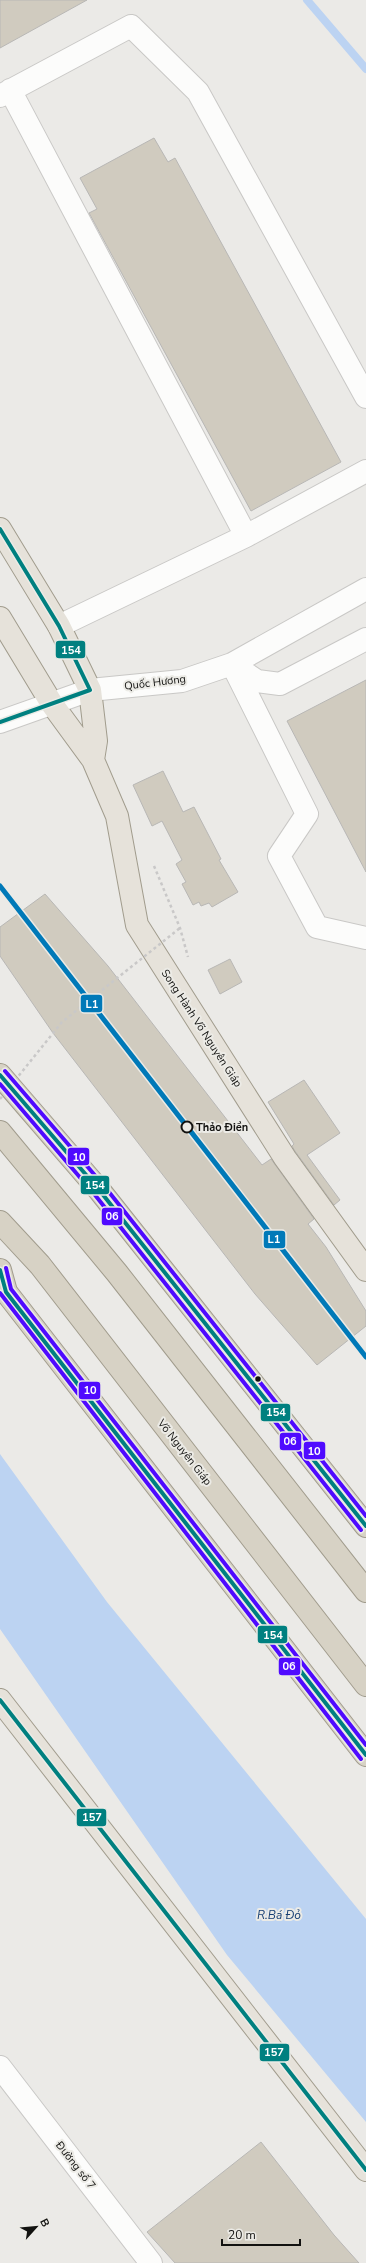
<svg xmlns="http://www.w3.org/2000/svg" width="366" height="2263" viewBox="0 0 366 2263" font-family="'Nunito Sans',sans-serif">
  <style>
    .water { fill: #bcd3f2 }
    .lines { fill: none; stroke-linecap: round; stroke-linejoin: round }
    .stream { stroke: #bcd3f2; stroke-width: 8 }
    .building { fill: #d0cbbf; stroke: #b8b7b5 }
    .minor-casing { stroke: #c9c8c6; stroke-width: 24 }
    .major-casing { stroke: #a19c8d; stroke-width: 24 }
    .highway-casing { stroke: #a19c8d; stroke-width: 24 }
    .path { stroke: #c9c8c8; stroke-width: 2.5; stroke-dasharray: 3 3; stroke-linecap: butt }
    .minor { stroke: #fcfcfb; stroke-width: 22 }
    .major { stroke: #e6e2da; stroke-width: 22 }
    .highway { stroke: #d7d2c5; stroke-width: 22 }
    .path-bridge { stroke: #c9c8c8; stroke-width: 2.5; stroke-dasharray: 3 3; stroke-linecap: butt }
    .bus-1-casing { stroke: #ecebe6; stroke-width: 7 }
    .bus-2-casing { stroke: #ecebe6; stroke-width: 7 }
    .bus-3-casing { stroke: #ecebe6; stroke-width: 7 }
    .bus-4-casing { stroke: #ecebe6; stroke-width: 7 }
    .bus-1 { stroke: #008080; stroke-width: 4 }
    .bus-2 { stroke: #008080; stroke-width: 4 }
    .bus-3 { stroke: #4f0aff; stroke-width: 4 }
    .bus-4 { stroke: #4f0aff; stroke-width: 4 }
    .metro-1-casing { stroke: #ecebe6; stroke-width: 8 }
    .metro-1 { stroke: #0079b8; stroke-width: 5 }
    .stop-dot { fill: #ecebe6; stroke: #121210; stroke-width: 2 }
    .bus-dot { fill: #121210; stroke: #ecebe6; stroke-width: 1.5 }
    .labels { text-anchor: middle; stroke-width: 4; stroke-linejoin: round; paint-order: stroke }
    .street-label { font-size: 11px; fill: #121210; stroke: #ecebe6 }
    .stop-label { font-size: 11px; font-weight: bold; fill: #121210; stroke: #ecebe6; text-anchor: start }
    .water-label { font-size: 12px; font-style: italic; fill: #143d73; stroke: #ecebe6 }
    .line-badge { stroke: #ecebe6; stroke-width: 1.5 }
    .badge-label { font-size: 11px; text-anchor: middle; font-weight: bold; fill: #fff }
  </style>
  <rect width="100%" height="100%" fill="#ebeae7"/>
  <path class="water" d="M0 1454 107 1602 366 1919V2122L227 1955 0 1629Z"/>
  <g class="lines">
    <path class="stream" d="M307 0 366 69"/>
  </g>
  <path class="building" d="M0 0H87L0 48Z
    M154 138 168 162 175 158 341 462 251 511 89 213 97 209 80 178Z
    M366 680V872L287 721Z
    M163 771 183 812 194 807 221 859 219 860 238 892 212 907 209 903 201 906 199 902 193 905 182 884 186 882 176 864 182 860 162 821 152 826 133 785Z
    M45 894 108 966 262 1165 271 1159 314 1219 308 1224 326 1247 366 1311V1326L317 1365 255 1294 53 1033 0 956V927Z
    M230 959 242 982 220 994 208 970Z
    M304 1080 340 1133 307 1155 340 1200 334 1205 295 1151 292 1146 294 1144 268 1102Z
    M261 2142 334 2235 359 2263H175L147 2232Z"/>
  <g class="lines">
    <defs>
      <path id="minor" d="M10 90 246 536
        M0 96 131 26 198 92 366 397
        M59 626 246 536 366 471
        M232 664 307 814 279 856 317 927 366 938
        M233 665 257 681 280 684 366 639
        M0 722 90 690 182 681 232 664 366 589
        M0 2067 151 2263"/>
      <path id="major" d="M0 529 59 626 90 690 96 741 93 760
        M0 618 52 704 93 760 117 816 137 925 285 1158 366 1270
        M0 1700 366 2170"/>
      <path id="highway" d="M0 1075 100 1191 366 1526
        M0 1132 117 1273 366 1591
        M0 1222 40 1265 366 1685
        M0 1270 6 1292 366 1755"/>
    </defs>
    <use href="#minor" class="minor-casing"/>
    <use href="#major" class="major-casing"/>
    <use href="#highway" class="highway-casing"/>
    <path class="path" d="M154 866 180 928 188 957"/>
    <use href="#minor" class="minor"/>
    <use href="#major" class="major"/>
    <use href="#highway" class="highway"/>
    <path class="path-bridge" d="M0 1099 62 1022 180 928"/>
    <defs>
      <path id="bus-1" d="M0 529 59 626 90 690 0 722
        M0 1075 100 1191 366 1526
        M0 1270 6 1292 366 1755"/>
      <path id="bus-2" d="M0 1700 366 2170"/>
      <path id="bus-3" d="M0 1084 95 1195 361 1530
        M0 1293 361 1759"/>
      <path id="bus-4" d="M5 1071 105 1187 366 1516
        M6 1268 11 1289 366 1745"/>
    </defs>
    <use href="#bus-1" class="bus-1-casing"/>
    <use href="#bus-2" class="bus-2-casing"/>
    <use href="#bus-3" class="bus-3-casing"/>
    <use href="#bus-4" class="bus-4-casing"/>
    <use href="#bus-1" class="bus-1"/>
    <use href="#bus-2" class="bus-2"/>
    <use href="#bus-3" class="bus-3"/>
    <use href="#bus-4" class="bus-4"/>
    <defs>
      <path id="metro-1" d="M0 886 366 1357"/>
    </defs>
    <use href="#metro-1" class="metro-1-casing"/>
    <use href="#metro-1" class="metro-1"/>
  </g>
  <circle class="stop-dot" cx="187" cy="1127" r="5.5"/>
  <circle class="bus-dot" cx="258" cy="1379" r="3.5"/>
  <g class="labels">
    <g class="street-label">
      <text transform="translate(155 682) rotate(-7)" y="4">Quốc Hương</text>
      <text transform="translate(202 1028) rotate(57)" y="4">Song Hành Võ Nguyên Giáp</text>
      <text transform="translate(185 1452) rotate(52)" y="4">Võ Nguyên Giáp</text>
      <text transform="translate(76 2165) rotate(52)" y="4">Đường số 7</text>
    </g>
    <g class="stop-label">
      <text x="196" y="1131">Thảo Điền</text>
    </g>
    <g class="water-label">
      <text x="279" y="1919">R.Bá Đỏ</text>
    </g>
  </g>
  <g class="line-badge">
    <rect x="55" y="640" width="31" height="19" rx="4" fill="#008080"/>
    <rect x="80" y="994" width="23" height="19" rx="4" fill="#0079b8"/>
    <rect x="67" y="1147" width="23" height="19" rx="4" fill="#4f0aff"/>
    <rect x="80" y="1175" width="30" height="20" rx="4" fill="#008080"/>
    <rect x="101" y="1207" width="22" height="19" rx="4" fill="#4f0aff"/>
    <rect x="263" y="1230" width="23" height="19" rx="4" fill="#0079b8"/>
    <rect x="78" y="1381" width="23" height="19" rx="4" fill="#4f0aff"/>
    <rect x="260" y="1403" width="31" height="19" rx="4" fill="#008080"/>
    <rect x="279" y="1432" width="23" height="19" rx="4" fill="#4f0aff"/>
    <rect x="303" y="1441" width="23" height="19" rx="4" fill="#4f0aff"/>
    <rect x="257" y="1625" width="31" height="19" rx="4" fill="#008080"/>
    <rect x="278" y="1657" width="23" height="19" rx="4" fill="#4f0aff"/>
    <rect x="76" y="1808" width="31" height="19" rx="4" fill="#008080"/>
    <rect x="259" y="2043" width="31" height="19" rx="4" fill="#008080"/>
  </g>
  <g class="badge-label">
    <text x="71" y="654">154</text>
    <text x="92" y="1008">L1</text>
    <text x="79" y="1161">10</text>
    <text x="95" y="1189">154</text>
    <text x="112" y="1220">06</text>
    <text x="274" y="1243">L1</text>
    <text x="90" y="1394">10</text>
    <text x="276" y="1416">154</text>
    <text x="290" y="1445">06</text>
    <text x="314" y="1455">10</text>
    <text x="273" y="1639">154</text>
    <text x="289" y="1670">06</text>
    <text x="92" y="1821">157</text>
    <text x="274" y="2056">157</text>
  </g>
  <g transform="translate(36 2227) rotate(63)" stroke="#ecebe6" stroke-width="3" paint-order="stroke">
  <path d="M0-3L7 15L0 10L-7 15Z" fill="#121210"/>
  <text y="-6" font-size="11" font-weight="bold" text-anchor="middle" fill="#121210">B</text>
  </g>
  <path d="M222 2239v6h78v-6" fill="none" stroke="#121210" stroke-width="2"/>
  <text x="228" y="2239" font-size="12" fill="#121210" stroke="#ecebe6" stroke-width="3" paint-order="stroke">20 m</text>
</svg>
